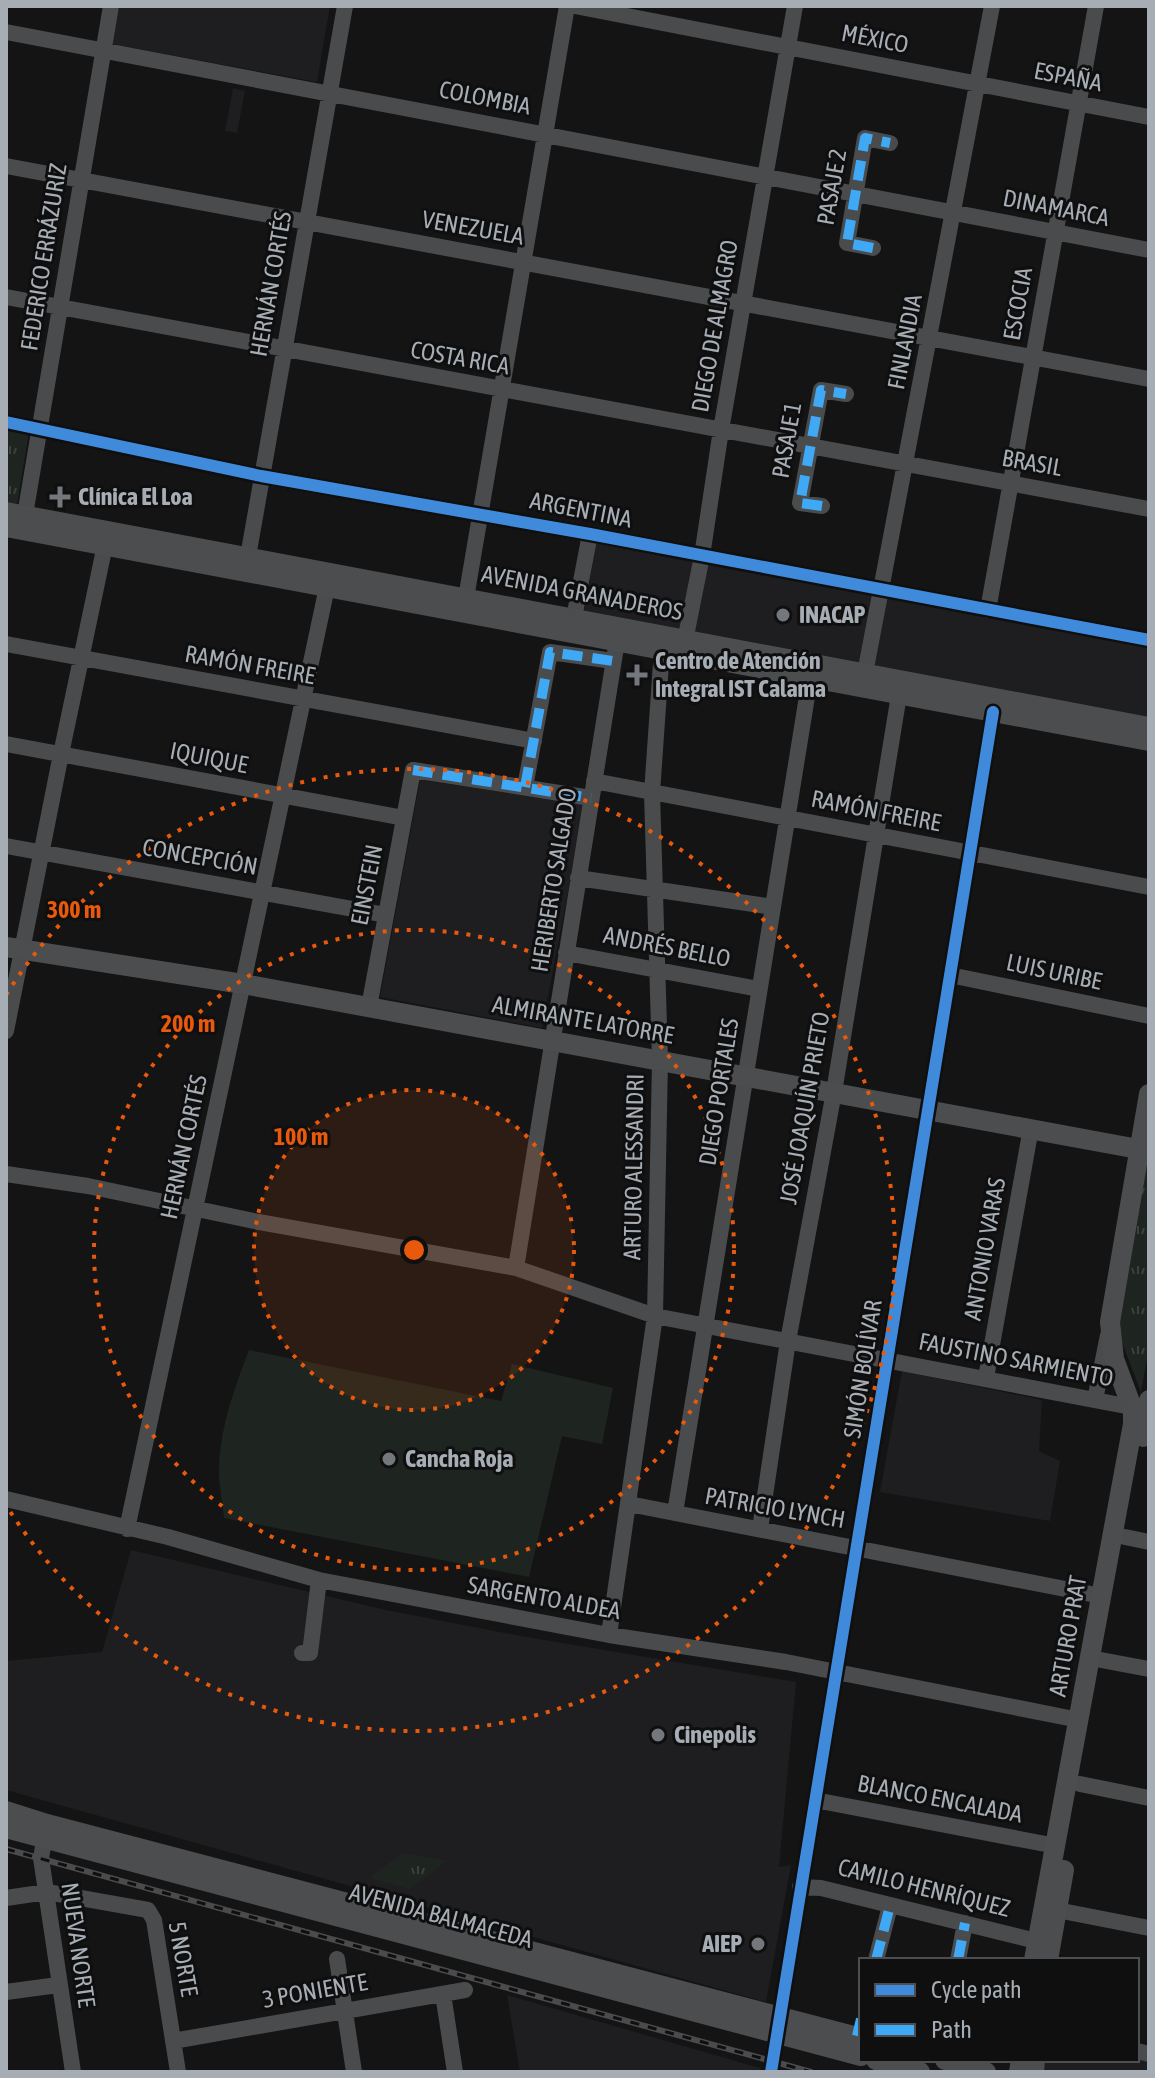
<svg xmlns="http://www.w3.org/2000/svg" width="1155" height="2078" viewBox="0 0 1155 2078" font-family="'Asap Condensed',sans-serif">
  <style>
    .built { fill: #1e1e20 }
    .grass { fill: url(#grass-tufts) }
    .garden { fill: #1e241f }
    .lines { fill: none; stroke-linecap: round; stroke-linejoin: round }
    .minor { stroke: #494b4d; stroke-width: 16 }
    .major { stroke: #4b4d4f; stroke-width: 20 }
    .rail-casing { stroke: #4a4b4d; stroke-width: 6 }
    .rail { stroke: #0f0f10; stroke-width: 3; stroke-dasharray: 9; stroke-linecap: butt }
    .quiet { stroke: #3fa9f5; stroke-width: 10; stroke-dasharray: 20 10; stroke-linecap: butt }
    .cycleway-casing { stroke: #0f0f10; stroke-width: 17 }
    .cycleway { stroke: #408adc; stroke-width: 12 }
    .ring { fill: none; stroke: #e8590c; stroke-width: 4; stroke-dasharray: 4 8 }
    .poi-dot { fill: #74777c; stroke: #0f0f10; stroke-width: 3 }
    .labels { text-anchor: middle; stroke-width: 6; stroke-linejoin: round; paint-order: stroke }
    .street-label { font-size: 24px; fill: #a7adb4; stroke: #0f0f10 }
    .poi-label { font-size: 24px; font-weight: bold; fill: #a7adb4; stroke: #0f0f10; text-anchor: start }
    .centre { fill: #e8590c; stroke: #0f0f10; stroke-width: 4 }
    .ring-label { font-size: 24px; text-anchor: middle; font-weight: bold; fill: #e8590c; stroke: #0f0f10; stroke-width: 6; stroke-linejoin: round; paint-order: stroke }
  </style>
  <defs>
    <pattern id="grass-tufts" width="24" height="20" patternUnits="userSpaceOnUse" patternTransform="scale(2)"><rect width="24" height="20" fill="#1e241f"/><path d="M3 7l-1-3M5 7V3M7 7l1-3M15 17l-1-3M17 17v-4M19 17l1-3" fill="none" stroke="#3c413d"/></pattern>
  </defs>
  <rect width="100%" height="100%" fill="#141415"/>
  <path class="built" d="M117 6H330L317 82 111 44Z
    M233 88 245 91 237 133 225 131Z
    M597 540 694 557 680 631 584 612Z
    M705 560 874 594 860 665 692 636Z
    M887 596 1149 643V722L873 672Z
    M420 780 585 804 542 1028 380 997Z
    M902 1371 1042 1400 1039 1451 1060 1461 1050 1521 880 1492Z
    M131 1550 386 1610 521 1636 796 1682 779 1867 791 1865 766 2002 6 1790V1661L102 1652Z
    M507 1995 760 2068V2072H520Z
    M1137 2055 1149 2056V2072H1041L1042 2060H1137Z"/>
  <path class="grass" d="M6 428 29 432 17 504 6 502Z
    M1144 1160 1149 1161V1347L1141 1392 1117 1329Z
    M402 1853 446 1861 410 1889 370 1878Z"/>
  <path class="garden" d="M249 1350 501 1401 512 1364 613 1388 602 1444 562 1436 529 1577 224 1518C223 1503 219 1488 219 1473 219 1430 234 1389 249 1350Z"/>
  <g class="lines">
    <path class="minor" d="M575 6 1149 117
      M6 32 1149 250
      M6 166 1149 379
      M873 248 847 243 865 138 890 143
      M6 297 1149 509
      M6 422 261 476 590 534 1149 640
      M822 506 800 503 821 390 846 394
      M25 515 111 6
      M246 568 345 6
      M466 598 567 6
      M988 610 1096 6
      M574 618 590 534
      M6 644 534 741
      M683 651 702 556 721 430 795 6
      M863 684 992 6
      M6 744 404 818
      M594 781 1149 887
      M525 787 550 652 613 661
      M6 846 386 915
      M578 878 773 907
      M566 953 759 989
      M950 975 1149 1016
      M369 1007 413 770 591 798
      M6 1031 61 754 105 545
      M6 1174 88 1186 254 1221 516 1268 655 1316 1131 1407
      M516 1268 617 641
      M986 1378 1031 1128
      M1095 1400 1108 1335
      M6 1499 168 1537 319 1580 609 1635 786 1662 1079 1720
      M629 1504 1101 1596
      M675 1513 810 678
      M127 1529 327 587
      M760 1529 788 1341 834 1092 899 695
      M1125 1537 1149 1542
      M609 1635 655 1316 660 1060 652 793 662 649
      M302 1653H310L319 1580
      M1101 1660 1149 1669
      M1080 1784 1149 1798
      M815 1800 1056 1846
      M46 1830 41 1858 73 2072
      M800 1887 821 1888 1036 1941
      M6 1898 47 1892 148 1910 154 1920 178 2072
      M1057 1910 1149 1928
      M337 1959 354 2072
      M876 1960 890 1906
      M958 1960 965 1923
      M6 1992 58 1985
      M443 1994 455 2072
      M173 2041 465 1990
      M1137 2051 1149 2054
      M771 2072 993 712"/>
    <path class="major" d="M6 512 1149 727
      M6 527 1149 741
      M6 947 243 984 1149 1151
      M1143 1437 1149 1400
      M6 1811 47 1824 861 2038
      M6 1828 861 2056
      M1034 1960 1133 1424V1410L1114 1359 1110 1322 1149 1094
      M1048 1960 1064 1870
      M876 2060 920 2072
      M945 2060 986 2072
      M1019 2072 1021 2060
      M1034 2072 1035 2060"/>
    <defs>
      <path id="rail" d="M6 1849 811 2072"/>
    </defs>
    <use href="#rail" class="rail-casing"/>
    <use href="#rail" class="rail"/>
    <path class="quiet" d="M873 248 847 243 865 138 890 143
      M822 506 800 503 821 390 846 394
      M413 770 591 798
      M525 787 550 652 613 661
      M876 1960 890 1906
      M958 1960 965 1923
      M857 2036 861 2019"/>
    <defs>
      <path id="cycleway" d="M6 422 261 476 590 534 1149 640
        M771 2072 993 712"/>
    </defs>
    <use href="#cycleway" class="cycleway-casing"/>
    <use href="#cycleway" class="cycleway"/>
  </g>
  <circle cx="414" cy="1250" r="160" fill="#e8590c" fill-opacity=".12"/>
  <g class="ring">
    <circle cx="414" cy="1250" r="160"/>
    <circle cx="414" cy="1250" r="320"/>
    <path d="M6 995A481 481 0 1 1 6 1505"/>
  </g>
  <g class="poi-dot">
    <path d="M56 485h8v8h8v8h-8v8h-8v-8h-8v-8h8z"/>
    <circle cx="783" cy="615" r="8"/>
    <path d="M633 663h8v8h8v8h-8v8h-8v-8h-8v-8h8z"/>
    <circle cx="389" cy="1459" r="8"/>
    <circle cx="658" cy="1735" r="8"/>
    <circle cx="758" cy="1944" r="8"/>
  </g>
  <g class="labels">
    <g class="street-label">
      <text transform="translate(875 39) rotate(11)" y="8">MÉXICO</text>
      <text transform="translate(1068 77) rotate(11)" y="8">ESPAÑA</text>
      <text transform="translate(485 98) rotate(11)" y="8">COLOMBIA</text>
      <text transform="translate(832 187) rotate(-80)" y="8">PASAJE 2</text>
      <text transform="translate(1056 208) rotate(11)" y="8">DINAMARCA</text>
      <text transform="translate(473 228) rotate(10)" y="8">VENEZUELA</text>
      <text transform="translate(44 257) rotate(-81)" y="8">FEDERICO ERRÁZURIZ</text>
      <text transform="translate(271 284) rotate(-80)" y="8">HERNÁN CORTÉS</text>
      <text transform="translate(1018 304) rotate(-80)" y="8">ESCOCIA</text>
      <text transform="translate(715 326) rotate(-80)" y="8">DIEGO DE ALMAGRO</text>
      <text transform="translate(905 342) rotate(-79)" y="8">FINLANDIA</text>
      <text transform="translate(460 358) rotate(10)" y="8">COSTA RICA</text>
      <text transform="translate(787 440) rotate(-80)" y="8">PASAJE 1</text>
      <text transform="translate(1032 463) rotate(10)" y="8">BRASIL</text>
      <text transform="translate(581 510) rotate(11)" y="8">ARGENTINA</text>
      <text transform="translate(582 593) rotate(11)" y="8">AVENIDA GRANADEROS</text>
      <text transform="translate(250 665) rotate(10)" y="8">RAMÓN FREIRE</text>
      <text transform="translate(209 758) rotate(11)" y="8">IQUIQUE</text>
      <text transform="translate(876 811) rotate(11)" y="8">RAMÓN FREIRE</text>
      <text transform="translate(200 857) rotate(10)" y="8">CONCEPCIÓN</text>
      <text transform="translate(554 880) rotate(-81)" y="8">HERIBERTO SALGADO</text>
      <text transform="translate(367 885) rotate(-79)" y="8">EINSTEIN</text>
      <text transform="translate(667 947) rotate(11)" y="8">ANDRÉS BELLO</text>
      <text transform="translate(1054 972) rotate(12)" y="8">LUIS URIBE</text>
      <text transform="translate(583 1020) rotate(10)" y="8">ALMIRANTE LATORRE</text>
      <text transform="translate(719 1092) rotate(-81)" y="8">DIEGO PORTALES</text>
      <text transform="translate(805 1108) rotate(-80)" y="8">JOSÉ JOAQUÍN PRIETO</text>
      <text transform="translate(184 1147) rotate(-78)" y="8">HERNÁN CORTÉS</text>
      <text transform="translate(634 1167) rotate(-89)" y="8">ARTURO ALESSANDRI</text>
      <text transform="translate(985 1249) rotate(-80)" y="8">ANTONIO VARAS</text>
      <text transform="translate(1016 1360) rotate(11)" y="8">FAUSTINO SARMIENTO</text>
      <text transform="translate(863 1369) rotate(-81)" y="8">SIMÓN BOLÍVAR</text>
      <text transform="translate(775 1508) rotate(10)" y="8">PATRICIO LYNCH</text>
      <text transform="translate(544 1598) rotate(10)" y="8">SARGENTO ALDEA</text>
      <text transform="translate(1068 1636) rotate(-80)" y="8">ARTURO PRAT</text>
      <text transform="translate(940 1799) rotate(11)" y="8">BLANCO ENCALADA</text>
      <text transform="translate(924 1888) rotate(14)" y="8">CAMILO HENRÍQUEZ</text>
      <text transform="translate(441 1916) rotate(15)" y="8">AVENIDA BALMACEDA</text>
      <text transform="translate(78 1945) rotate(82)" y="8">NUEVA NORTE</text>
      <text transform="translate(183 1959) rotate(80)" y="8">5 NORTE</text>
      <text transform="translate(315 1991) rotate(-10)" y="8">3 PONIENTE</text>
    </g>
    <g class="poi-label">
      <text x="78" y="505">Clínica El Loa</text>
      <text x="799" y="623">INACAP</text>
      <text x="655" y="669">Centro de Atención<tspan x="655" dy="28">Integral IST Calama</tspan></text>
      <text x="405" y="1467">Cancha Roja</text>
      <text x="674" y="1743">Cinepolis</text>
      <text x="742" y="1952" text-anchor="end">AIEP</text>
    </g>
  </g>
  <circle cx="414" cy="1250" r="12" class="centre"/>
  <g class="ring-label">
    <text x="74" y="918">300 m</text>
    <text x="188" y="1032">200 m</text>
    <text x="301" y="1145">100 m</text>
  </g>
  <rect width="1155" height="2078" fill="none" stroke="#a7adb4" stroke-width="16"/>
  <rect x="859" y="1958" width="280" height="104" fill="#0f0f10" stroke="#4c4e52" stroke-width="2"/>
  <rect x="875" y="1984" width="40" height="12" fill="#408adc" stroke="#4c4e52" stroke-width="2"/>
  <text x="931" y="1998" font-size="24" fill="#a7adb4">Cycle path</text>
  <rect x="875" y="2024" width="40" height="12" fill="#3fa9f5" stroke="#4c4e52" stroke-width="2"/>
  <text x="931" y="2038" font-size="24" fill="#a7adb4">Path</text>
</svg>
